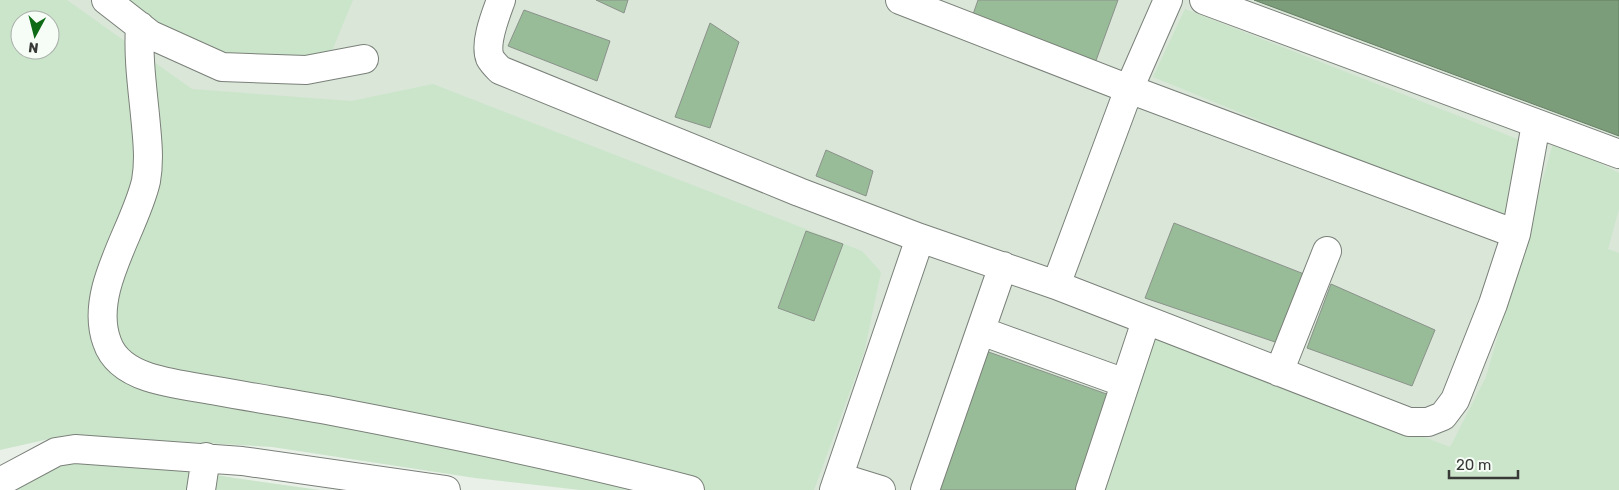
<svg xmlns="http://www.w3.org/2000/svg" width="1619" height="490" viewBox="0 0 1619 490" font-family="Rubik,sans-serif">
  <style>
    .built { fill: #d9e6d8; fill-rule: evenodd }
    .green { fill: #cbe5ca; fill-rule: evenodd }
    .water { fill: #7b9d79; stroke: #677f65 }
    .building { fill: #98bc97; stroke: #8b928b }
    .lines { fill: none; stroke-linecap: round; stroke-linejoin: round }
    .minor-casing { stroke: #7a8079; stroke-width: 30 }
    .minor { stroke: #fff; stroke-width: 28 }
  </style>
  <rect width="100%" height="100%" fill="#e9f0e8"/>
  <path class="built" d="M0 0H1254L1619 136V490H671L0 390ZM20 20H50V50H20Z"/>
  <path class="green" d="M0 0H67L192 89 351 101 433 84 862 251 881 272 864 353 814 490H580L475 478 272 447 67 435 0 450ZM20 20H50V50H20Z
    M106 0H353L324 70 239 69Z
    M1185 9 1520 140 1507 221 1153 77Z
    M1554 140 1619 173V209L1608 249 1619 253V490H1097L1151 330 1450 447 1486 377Z
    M135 461 235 478 320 490H0L35 462Z"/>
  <path class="water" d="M1254 0H1619V136Z"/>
  <path class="building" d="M596 0H628L624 13Z
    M978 0H1118L1094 66 971 20Z
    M524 10 610 41 597 81 508 46Z
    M710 23 739 42 710 128 675 117Z
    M826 150 873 171 866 196 816 176Z
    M1174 223 1304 274 1278 343 1145 298Z
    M806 231 843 244 814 321 778 308Z
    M1331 284 1435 330 1412 386 1307 348Z
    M983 350 1115 397 1077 490H933Z"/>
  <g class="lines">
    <defs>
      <path id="minor" d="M106 0 151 35 222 67 306 70 364 59
        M501 0C496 14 484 43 490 58 492 62 497 67 500 70L799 192 920 238 1056 285 1409 422H1428L1443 416 1455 400 1493 304 1516 234 1536 124
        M900 0 1129 89 1516 234
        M1204 0 1619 154
        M140 26C138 56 142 85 145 115 147 137 150 159 146 181 135 230 88 291 107 342 113 360 130 371 148 377 170 384 194 387 217 391 255 398 294 404 332 411 452 434 572 459 690 490
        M1056 285 1129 89 1168 0
        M981 331 1125 383
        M1279 372 1327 251
        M839 477 881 490
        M0 482 56 452 75 449 242 461 446 490
        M201 490 206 457
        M834 490 920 238
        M925 490 1003 266
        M1090 490 1146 321"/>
    </defs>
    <use href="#minor" class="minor-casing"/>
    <use href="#minor" class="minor"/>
  </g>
  <g transform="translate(35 35) rotate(187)"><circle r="24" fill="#f6fdf6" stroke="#aaafaa"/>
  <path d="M0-4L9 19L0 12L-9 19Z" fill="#0d6b16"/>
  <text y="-8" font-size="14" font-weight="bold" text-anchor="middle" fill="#383a37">N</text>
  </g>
  <path d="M1449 470v8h69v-8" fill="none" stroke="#383a37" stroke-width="2.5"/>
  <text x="1456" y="470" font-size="15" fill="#383a37" stroke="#f6fdf6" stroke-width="4" paint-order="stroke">20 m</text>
</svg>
